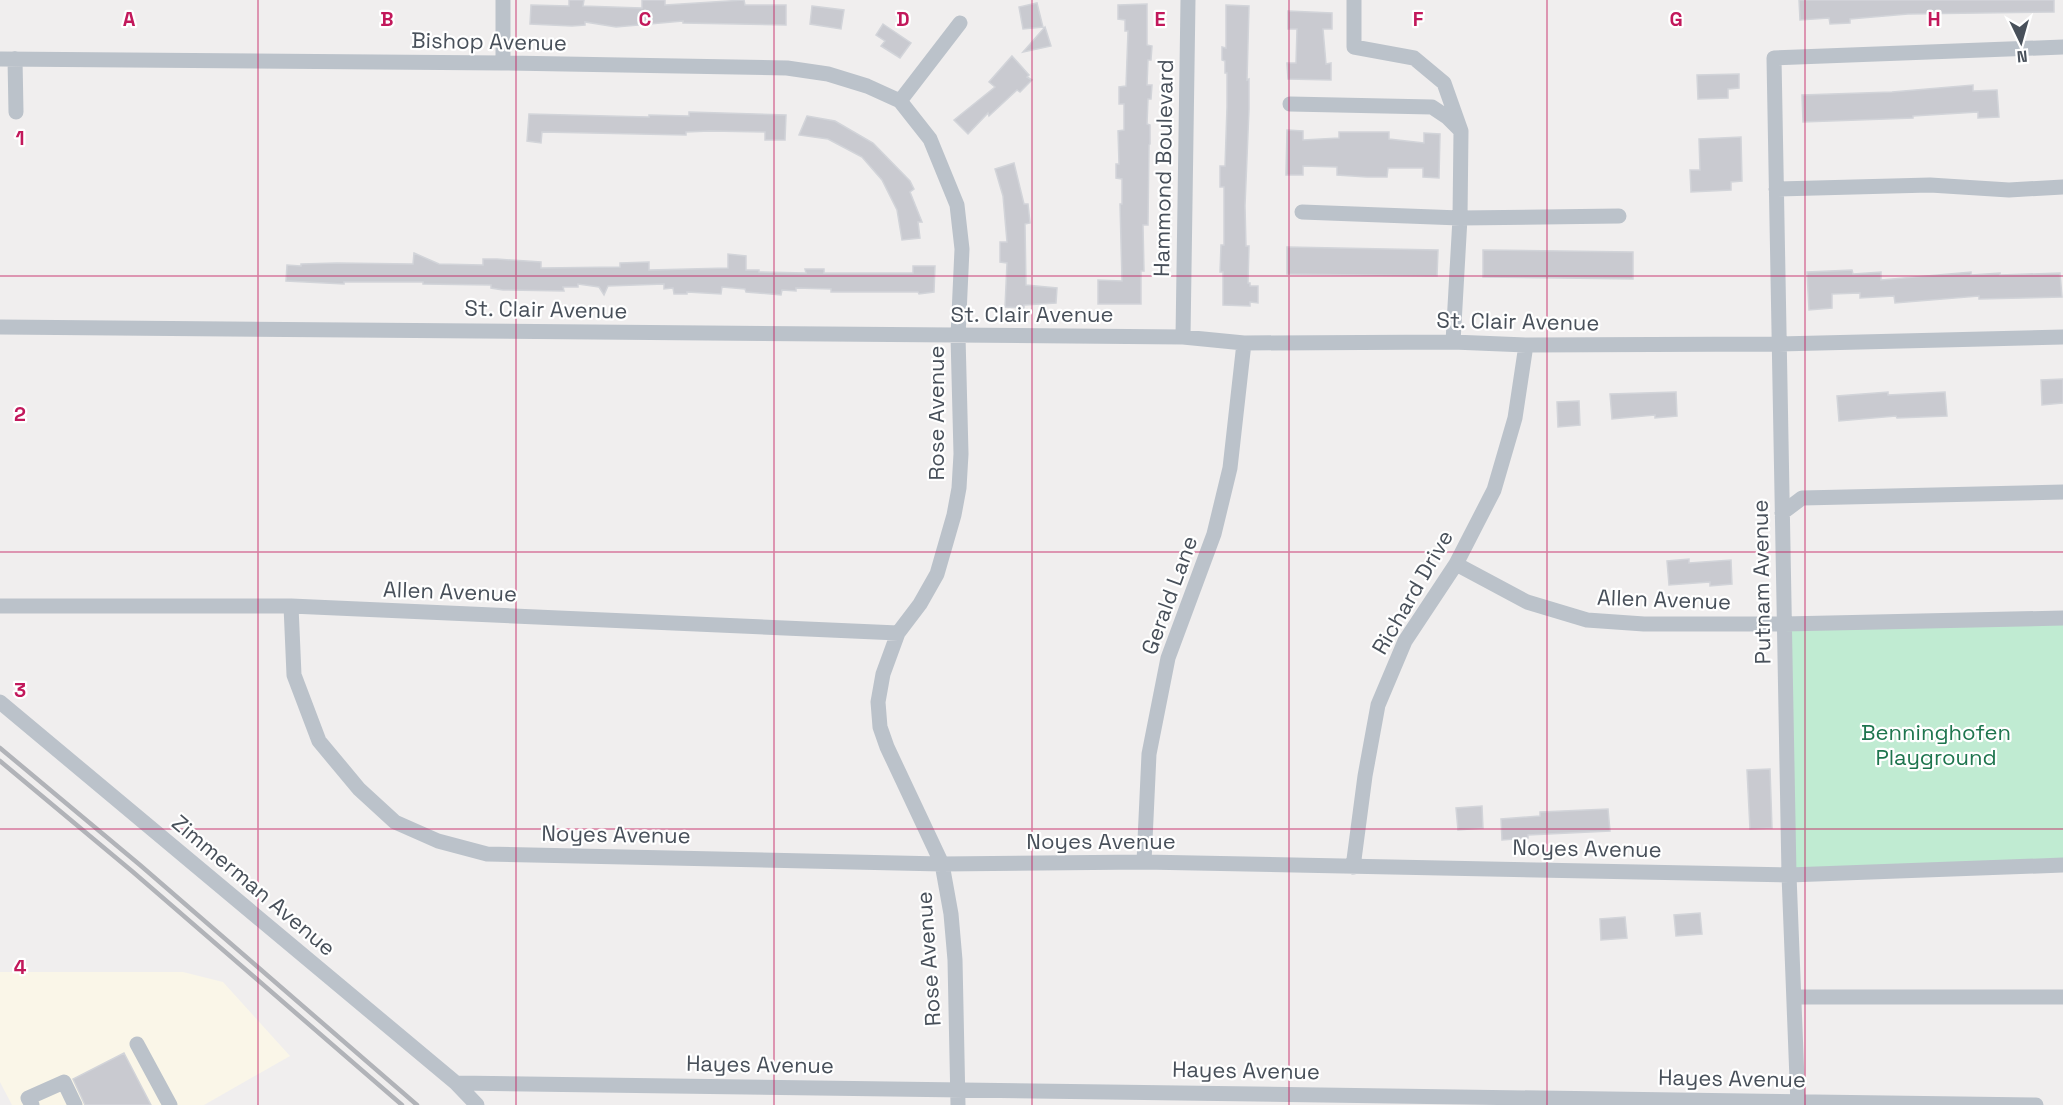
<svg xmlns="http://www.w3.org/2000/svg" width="2063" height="1105" viewBox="0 0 2063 1105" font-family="'Space Grotesk',sans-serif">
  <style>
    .commercial { fill: #faf6e8 }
    .green { fill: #c0ebd2 }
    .building { fill: #c9cad0; stroke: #d2d4d9; stroke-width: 1.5 }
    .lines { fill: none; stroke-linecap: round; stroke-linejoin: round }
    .minor { stroke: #bbc2ca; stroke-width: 15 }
    .rail { stroke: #b1b3b8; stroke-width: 4.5 }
    .grid { fill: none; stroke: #c2185b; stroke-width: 1.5; stroke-opacity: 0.55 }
    .labels { text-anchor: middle; stroke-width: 4.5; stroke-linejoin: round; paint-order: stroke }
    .street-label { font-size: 22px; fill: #48505a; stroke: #fff }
    .park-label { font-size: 22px; fill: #1e754e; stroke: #fff }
    .grid-label { font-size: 20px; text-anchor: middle; font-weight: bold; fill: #c2185b; stroke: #fff; stroke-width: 4.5; stroke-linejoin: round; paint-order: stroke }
  </style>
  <rect width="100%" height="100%" fill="#f0eeee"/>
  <path class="commercial" d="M0 972H183L223 982 290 1056 204 1105H12L0 1082Z"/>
  <path class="green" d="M2063 618V865L1789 875 1784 624Z"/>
  <path class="building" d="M569 0H584L583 6 642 8V0H665V5L744 0 745 5H786V25L683 23V21L616 27 585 22V25L572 26 530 24 531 5 569 6Z
    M1799 0H2054V12L1908 14 1850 19V23L1830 24 1829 18 1800 20Z
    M1037 3 1043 27 1023 29 1019 7Z
    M1147 4V45L1152 46 1151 60H1148L1147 85H1152L1151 99H1148L1147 124 1150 125V144L1149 145 1148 225H1143L1144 271H1141V304H1098V280L1122 281 1120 204H1122V179L1116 178V164H1119L1118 131 1124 130V104H1119V87L1126 86 1128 31H1125V20L1118 19V5Z
    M1226 5 1249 6 1247 80 1249 79V109L1245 206 1246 246H1249L1248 283H1250V286H1258V303L1250 302V306L1223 305V272H1220L1221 245H1224V187H1220V166H1225L1227 107V73H1225V61L1222 60V47L1226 48Z
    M812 6 844 10 841 29 810 24Z
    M1288 11 1332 13V29H1323L1326 64 1331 63V80L1288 79 1287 63H1296L1297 29H1288Z
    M883 24 911 43 900 58 881 46 885 41 876 35Z
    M1045 27 1051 46 1023 52Z
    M1012 56 1029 75 1027 77 1032 80 1020 92 1017 90 989 116 988 113 968 134 954 120 995 87 989 82Z
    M1739 74V88L1728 89V98L1698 99 1697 75Z
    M1973 85V91L1997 90 1999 117 1978 118V112L1913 116V118L1803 122 1802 95 1892 92Z
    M689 112 786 115 785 140H765V132L710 131 686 132V135L542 132 541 143 527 141 529 114 649 117V115L689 116Z
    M807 116 835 121 873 143 910 181 914 189 910 192 922 222H918L920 238 902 240 897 210 882 180 862 157 828 139 799 135Z
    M1287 130 1303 131V140L1339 138V132H1389V139L1424 143V133L1440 134 1439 178 1423 177V168H1388L1387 177H1367L1337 175V167L1303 166V175H1286Z
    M1741 137 1742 181 1731 182V190L1691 192 1690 170H1700L1699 139Z
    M1014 163 1024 204H1028L1030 223 1025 224 1026 285 1057 288 1056 303 1024 305V308L1005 307 1007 263 1000 262V242H1007L1003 196 995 169Z
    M1287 247 1438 250 1437 276 1287 274Z
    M1483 250 1633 252V279L1483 277Z
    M414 253 439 264 483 265V259H497L541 262V268L620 267V263L649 262V270L728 268V254L746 256V270H759V272L806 273 805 269H824V273H913V266H935L934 292 919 294 918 292H831V289L796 288V291L782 290 781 295 746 292 745 289 722 287 721 294 687 292V294H674L673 288 664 289V284L608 286 604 295 599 287 578 284V287H563L564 291 503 290 491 288V285L423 284V282H344V284L286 281 287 265 301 266V264L337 263 413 264Z
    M1852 270 1853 274 1881 272V280L1971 272V275L2000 273V275L2060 273 2062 297 1979 299V296L1895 303 1894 296 1860 298V293L1832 294V308L1809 310 1807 272Z
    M2063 379V403L2042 405 2041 380Z
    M1676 392 1677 416 1655 418V415L1612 419 1610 394Z
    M1888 392V395L1945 392 1947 416 1897 418 1896 416 1839 421 1837 396Z
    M1579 401 1580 425 1558 427 1557 402Z
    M1689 559V563L1731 560 1732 584 1710 586V582L1669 585 1667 561Z
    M1770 769 1772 828 1750 829 1747 770Z
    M1482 806 1483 828 1458 830 1456 808Z
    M1608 809 1610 831 1528 835V838L1502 840 1501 819 1540 816V812Z
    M1700 913 1702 934 1676 936 1674 915Z
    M1625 917 1627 938 1601 940 1600 919Z
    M124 1053 151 1105H85L73 1079Z"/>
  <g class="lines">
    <path class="minor" d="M1354 0V47L1414 58 1444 83 1461 131 1460 218 1453 342
      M0 59 503 63 787 68 828 74 867 86 900 101 930 139 957 205 962 249 958 336 961 454 959 488 954 515 937 574 920 604 898 633 883 674 878 702 880 727 887 747 942 864 951 914 955 960 958 1105
      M15 59 16 112
      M503 63V0
      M900 101 960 23
      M1290 104 1432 107 1447 117 1459 129
      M1776 189 1930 185 2009 190 2063 187
      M1302 212 1460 218 1619 216
      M0 327 1183 337 1244 343 1453 342 1526 345 1779 344 2063 337
      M1183 337 1188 0
      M1782 513 1802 498 2063 492
      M1456 564 1527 602 1587 620 1644 624H1784L2063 618
      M0 606H291L898 633
      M291 606 294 675 319 741 359 789 395 822 438 841 487 854 942 864 1144 862 1789 875 2063 865
      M0 702 456 1083 477 1105
      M1144 862 1149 754 1168 658 1214 534 1230 468 1244 343
      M1353 867 1365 776 1378 705 1405 641 1456 564 1494 490 1515 418 1526 345
      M1794 997H2063
      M137 1044 170 1105
      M456 1083 2036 1105
      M32 1105 28 1098 64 1082 75 1105
      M1798 1105 1789 875 1774 58 2063 47"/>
    <path class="rail" d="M0 748 140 865 417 1105
      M0 761 133 872 402 1105"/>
  </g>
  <path class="grid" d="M258 0V1105M516 0V1105M774 0V1105M1032 0V1105M1289 0V1105M1547 0V1105M1805 0V1105M0 276H2063M0 552H2063M0 829H2063"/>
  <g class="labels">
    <g class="street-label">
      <text transform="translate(489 41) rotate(1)" y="8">Bishop Avenue</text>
      <text transform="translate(1163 168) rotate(-89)" y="8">Hammond Boulevard</text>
      <text transform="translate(546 309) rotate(1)" y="8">St. Clair Avenue</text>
      <text x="1032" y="322">St. Clair Avenue</text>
      <text transform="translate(1518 321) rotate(1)" y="8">St. Clair Avenue</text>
      <text transform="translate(936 413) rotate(-90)" y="8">Rose Avenue</text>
      <text transform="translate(1761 582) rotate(-91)" y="8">Putnam Avenue</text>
      <text transform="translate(450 591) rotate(2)" y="8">Allen Avenue</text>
      <text transform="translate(1412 592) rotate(-60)" y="8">Richard Drive</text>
      <text transform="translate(1169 595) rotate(-70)" y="8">Gerald Lane</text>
      <text transform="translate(1664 599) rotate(2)" y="8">Allen Avenue</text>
      <text transform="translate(616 834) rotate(1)" y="8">Noyes Avenue</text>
      <text x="1101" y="849">Noyes Avenue</text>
      <text transform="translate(1587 848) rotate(1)" y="8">Noyes Avenue</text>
      <text transform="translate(254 885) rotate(40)" y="8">Zimmerman Avenue</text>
      <text transform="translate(928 959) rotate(-94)" y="8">Rose Avenue</text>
      <text transform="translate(760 1064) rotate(1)" y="8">Hayes Avenue</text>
      <text transform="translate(1246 1070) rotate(1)" y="8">Hayes Avenue</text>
      <text transform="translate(1732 1078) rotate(1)" y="8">Hayes Avenue</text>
    </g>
    <g class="park-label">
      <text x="1936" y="740">Benninghofen<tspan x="1936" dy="25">Playground</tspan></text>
    </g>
  </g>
  <g class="grid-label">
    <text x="129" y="26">A</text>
    <text x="387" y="26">B</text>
    <text x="645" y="26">C</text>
    <text x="903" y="26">D</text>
    <text x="1160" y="26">E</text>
    <text x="1418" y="26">F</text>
    <text x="1676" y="26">G</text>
    <text x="1934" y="26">H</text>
    <text x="20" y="145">1</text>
    <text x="20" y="421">2</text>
    <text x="20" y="697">3</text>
    <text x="20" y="974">4</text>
  </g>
  <g transform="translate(2021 42) rotate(175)" stroke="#ffffff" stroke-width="4.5" paint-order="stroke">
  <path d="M0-4.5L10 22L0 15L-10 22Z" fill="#48505a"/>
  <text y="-9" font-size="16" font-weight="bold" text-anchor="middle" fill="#48505a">N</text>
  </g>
</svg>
